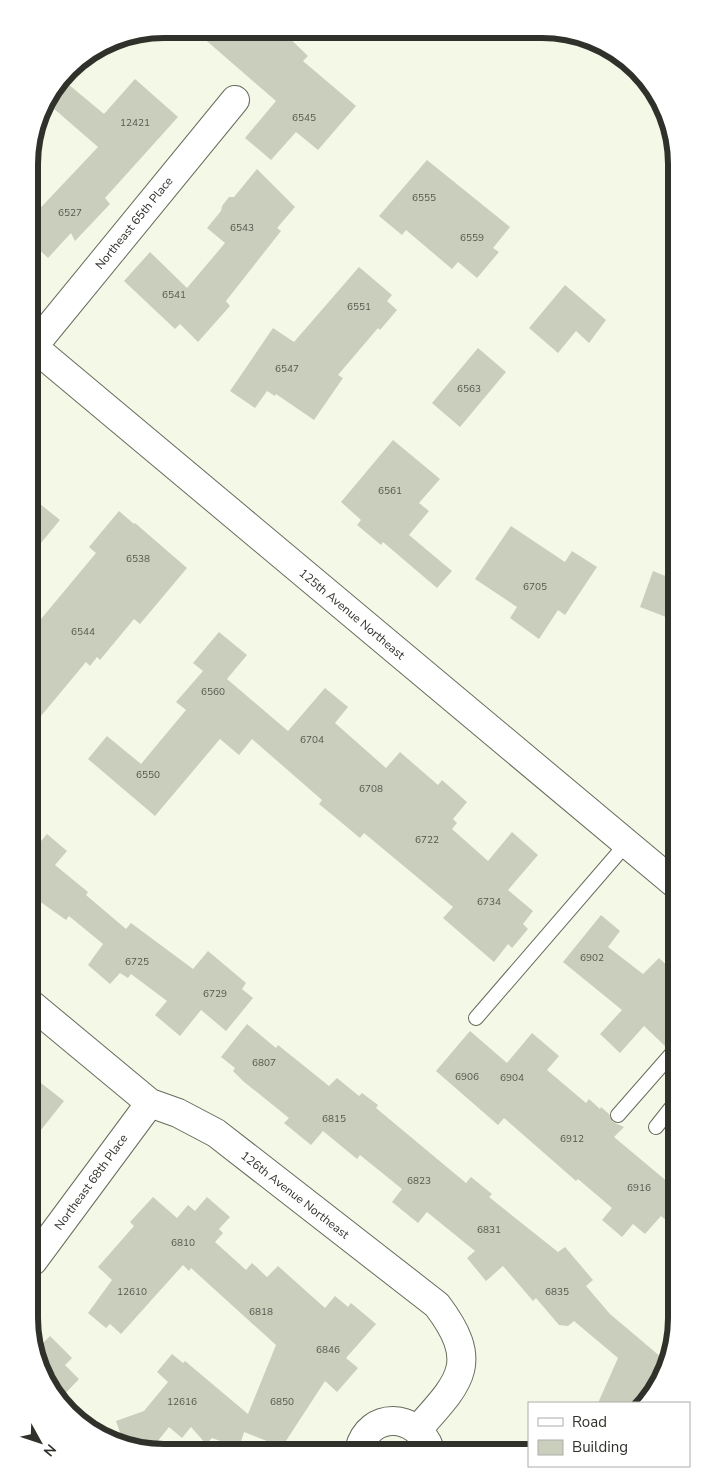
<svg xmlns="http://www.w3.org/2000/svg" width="705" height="1482" viewBox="0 0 705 1482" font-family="'Nunito Sans',sans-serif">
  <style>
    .building { fill: #c9cfbc }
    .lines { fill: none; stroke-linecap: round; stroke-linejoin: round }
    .lane-casing { stroke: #676c5c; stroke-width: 16 }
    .street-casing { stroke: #676c5c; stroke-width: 30 }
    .lane { stroke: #fff; stroke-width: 14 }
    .street { stroke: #fff; stroke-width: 28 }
    .labels { text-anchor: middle; stroke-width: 4.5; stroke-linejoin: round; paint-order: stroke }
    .number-label { font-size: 10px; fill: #56584e }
    .street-label { font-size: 12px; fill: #2f312a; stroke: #fff }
    .rim { fill: none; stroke: #2f312a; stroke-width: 6 }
  </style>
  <rect width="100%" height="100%" fill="#f3f9e6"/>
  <path class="building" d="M193 29H280L308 56 303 61 356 106 318 150 296 132 271 160 245 138 276 101Z
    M62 79 104 114 135 79 178 117 105 198 110 204 75 241 71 233 48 258 29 240V220L98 147 45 101Z
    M427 160 510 227 493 248 499 252 477 278 458 262 452 269 406 230 402 235 379 216Z
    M257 169 295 207 277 228 281 231 226 301 230 306 198 342 180 324 175 329 124 281 150 252 187 288 225 243 207 228 221 211 222 206 229 197H234Z
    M359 267 392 295 387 301 397 310 380 330 378 328 338 375 343 378 314 420 276 394 275 396 267 391 255 408 230 391 273 328 294 342Z
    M565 285 606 320 589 343 576 331 558 353 529 328Z
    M478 348 506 372 460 427 432 403Z
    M393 440 440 479 419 503 429 511 409 535 452 571 437 588 383 542 381 545 357 525 361 520 341 502Z
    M30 496 60 520 31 555 30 518Z
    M119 511 134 524 135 523 187 568 140 624 134 619 100 660 97 657 90 666 86 662 31 728V631L96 553 89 547Z
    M511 526 565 562 572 551 597 567 565 615 558 610 539 639 510 618 517 607 475 579Z
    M653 571 673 579V598L666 617 640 607Z
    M219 632 247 655 227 679 288 731 325 688 348 707 335 723 386 768 400 752 438 785 442 780 467 802 453 819 457 823 452 829 488 861 512 832 538 855 508 890 533 911 523 924 528 929 512 948 508 944 494 962 443 918 453 907 364 833 360 838 336 818 319 804 322 800 252 739 239 755 220 739 155 816 88 759 107 736 141 764 186 710 176 702 203 671 193 663Z
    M47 834 67 851 55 865 88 892 86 895 126 929 131 923 193 969 208 951 246 983 242 989 253 998 226 1031 201 1010 180 1036 155 1015 167 1001 131 974 128 978 120 973 110 984 88 965 103 944 69 916 66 920 32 896V846L35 848Z
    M601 915 620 931 608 947 643 974 659 958 675 973V1035L665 1046 644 1026 620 1053 600 1034 622 1010 563 962Z
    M247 1024 276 1048 278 1045 329 1086 337 1078 359 1096 362 1093 378 1105 376 1108 466 1183 471 1177 492 1194 489 1197 558 1252 565 1247 593 1280 586 1286 610 1314 668 1363 666 1370 645 1403H598L618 1358 574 1321 568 1326 559 1325 536 1298 533 1301 503 1266 486 1281 467 1258 475 1251 427 1212 418 1223 392 1202 402 1189 360 1155 357 1159 323 1131 311 1145 284 1123 289 1118 243 1081 233 1071 235 1068 221 1057Z
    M470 1031 507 1063 532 1033 559 1056 547 1070 586 1103 589 1099 600 1109 601 1107 609 1114 613 1122 624 1127 614 1137 675 1188 676 1228 661 1216 645 1234 633 1224 622 1237 602 1220 612 1208 578 1179 576 1181 504 1118 498 1125 436 1071Z
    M32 1076 64 1101 33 1140V1113Z
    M153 1197 177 1218 188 1205 195 1211 207 1197 230 1217 219 1229 223 1233 215 1242 246 1270 252 1263 267 1277 278 1266 325 1308 335 1296 348 1307 351 1303 376 1324 346 1358 358 1368 337 1392 325 1381 282 1447 244 1432 239 1448 212 1438 206 1444 191 1427 182 1438 169 1427 157 1442 135 1449 124 1444 116 1421 144 1411 168 1382 157 1372 172 1354 183 1363 185 1361 248 1414 276 1345 191 1268 189 1271 183 1265 121 1334 110 1324 106 1328 88 1313 112 1280 98 1267 134 1226 130 1222Z
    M33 1334 43 1343 50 1336 72 1358 65 1365 79 1379 61 1398 33 1354Z"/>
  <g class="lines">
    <defs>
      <path id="lane" d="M476 1018 627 843
        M618 1115 675 1050
        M656 1127 675 1103"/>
      <path id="street" d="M30 344 674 883
        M33 347 235 100
        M32 1005 150 1103 178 1113 216 1133 437 1305C481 1363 460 1382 418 1429
        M33 1261 150 1103
        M359 1450C369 1410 417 1413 430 1449"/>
    </defs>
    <use href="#lane" class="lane-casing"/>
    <use href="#street" class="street-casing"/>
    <use href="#lane" class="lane"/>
    <use href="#street" class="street"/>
  </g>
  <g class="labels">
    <g class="number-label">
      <text x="304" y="121">6545</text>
      <text x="135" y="126">12421</text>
      <text x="424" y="201">6555</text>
      <text x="70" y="216">6527</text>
      <text x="242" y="231">6543</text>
      <text x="472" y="241">6559</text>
      <text x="174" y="298">6541</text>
      <text x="359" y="310">6551</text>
      <text x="287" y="372">6547</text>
      <text x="469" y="392">6563</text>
      <text x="390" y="494">6561</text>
      <text x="138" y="562">6538</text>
      <text x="535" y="590">6705</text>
      <text x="83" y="635">6544</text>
      <text x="213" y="695">6560</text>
      <text x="312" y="743">6704</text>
      <text x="148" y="778">6550</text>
      <text x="371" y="792">6708</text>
      <text x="427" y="843">6722</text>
      <text x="489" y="905">6734</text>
      <text x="592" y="961">6902</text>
      <text x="137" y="965">6725</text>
      <text x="215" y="997">6729</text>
      <text x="264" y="1066">6807</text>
      <text x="467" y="1080">6906</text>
      <text x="512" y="1081">6904</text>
      <text x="334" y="1122">6815</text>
      <text x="572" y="1142">6912</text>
      <text x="419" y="1184">6823</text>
      <text x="639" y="1191">6916</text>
      <text x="489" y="1233">6831</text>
      <text x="183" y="1246">6810</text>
      <text x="132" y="1295">12610</text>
      <text x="557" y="1295">6835</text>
      <text x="261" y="1315">6818</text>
      <text x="328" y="1353">6846</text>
      <text x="182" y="1405">12616</text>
      <text x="282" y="1405">6850</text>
    </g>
    <g class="street-label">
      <text transform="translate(134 223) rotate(-51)" y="4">Northeast 65th Place</text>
      <text transform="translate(352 614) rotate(40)" y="4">125th Avenue Northeast</text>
      <text transform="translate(91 1182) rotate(-54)" y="4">Northeast 68th Place</text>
      <text transform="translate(295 1195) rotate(38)" y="4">126th Avenue Northeast</text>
    </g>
  </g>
  <path d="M0 0H705V1482H0ZM164 38H542A126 126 0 0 1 668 164V1318A126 126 0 0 1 542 1444H164A126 126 0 0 1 38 1318V164A126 126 0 0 1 164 38Z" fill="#fff" fill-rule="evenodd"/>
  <path class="rim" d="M164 38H542A126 126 0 0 1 668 164V1318A126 126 0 0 1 542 1444H164A126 126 0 0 1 38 1318V164A126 126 0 0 1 164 38Z"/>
  <rect x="528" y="1402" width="162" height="65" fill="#ffffff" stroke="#acadaa"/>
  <rect x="538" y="1418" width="25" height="8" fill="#ffffff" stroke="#acadaa"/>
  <text x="572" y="1427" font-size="15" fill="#2f312a">Road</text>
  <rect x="538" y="1440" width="25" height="15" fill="#c9cfbc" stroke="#acadaa"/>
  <text x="572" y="1452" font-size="15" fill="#2f312a">Building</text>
  <g transform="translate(40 1442) rotate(130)" stroke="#ffffff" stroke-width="4" paint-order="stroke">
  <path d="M0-4L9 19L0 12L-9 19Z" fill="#2f312a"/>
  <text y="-8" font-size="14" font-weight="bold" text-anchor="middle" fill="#2f312a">N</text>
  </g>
</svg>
